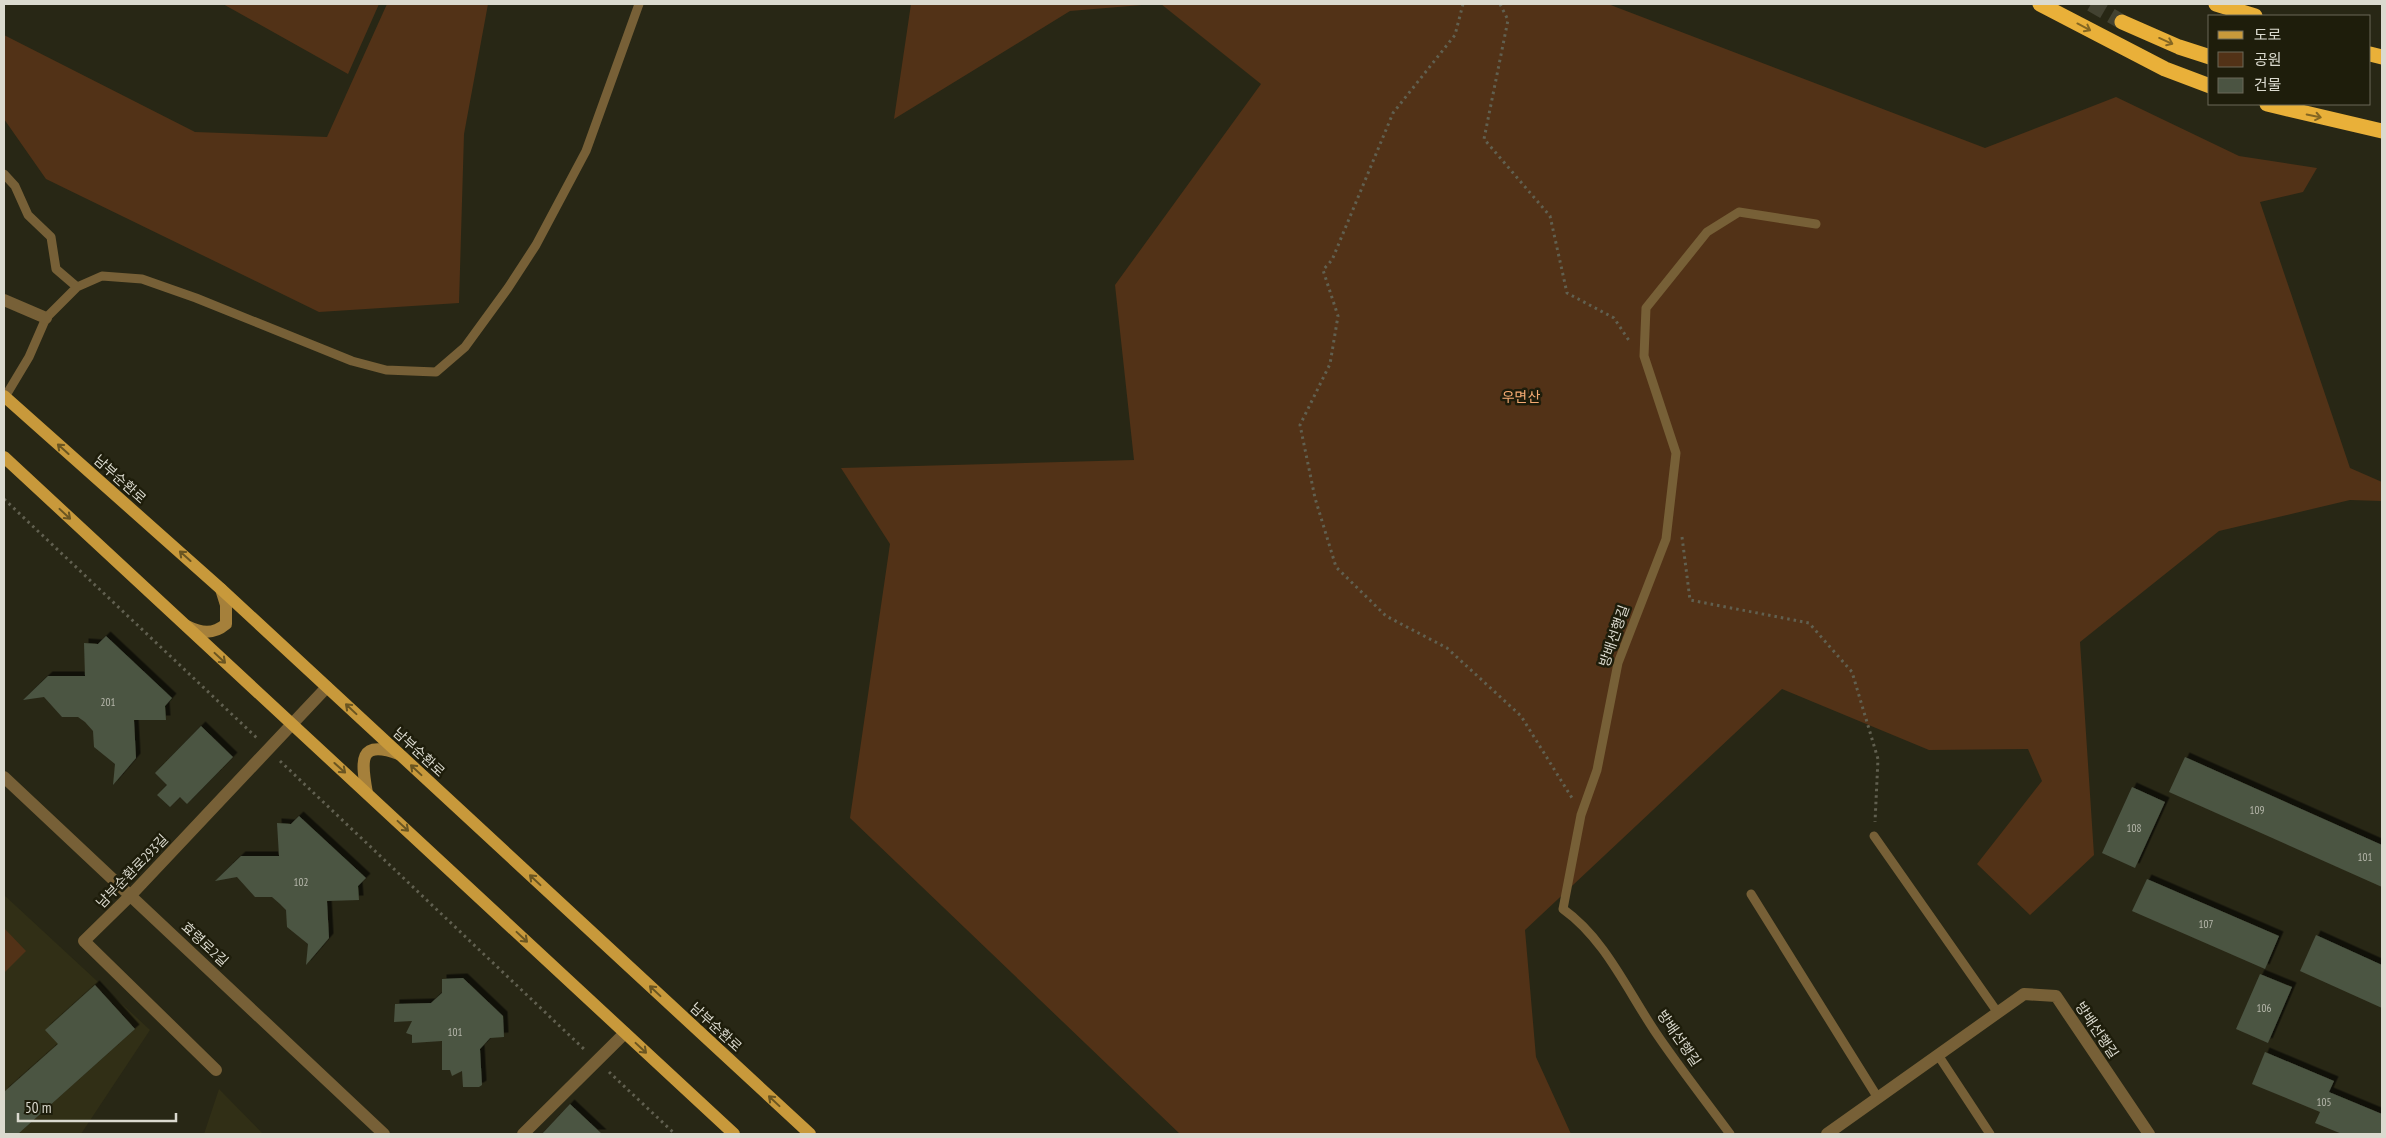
<svg xmlns="http://www.w3.org/2000/svg" width="2386" height="1138" viewBox="0 0 2386 1138" font-family="'PT Sans Narrow','Noto Sans KR',sans-serif">
  <style>
    .built { fill: #312f16 }
    .green { fill: #523217 }
    .building { fill: #4b5442; filter: url(#shadow) }
    .lines { fill: none; stroke-linecap: round; stroke-linejoin: round }
    .highway-tunnel { stroke: #434231; stroke-width: 15; stroke-dasharray: 15 8; stroke-linecap: butt }
    .path { stroke: #616050; stroke-width: 3; stroke-dasharray: 2.5 4; stroke-linecap: butt }
    .lane { stroke: #776037; stroke-width: 9 }
    .street { stroke: #776037; stroke-width: 12 }
    .secondary { stroke: #a5803b; stroke-width: 12 }
    .primary { stroke: #c8993b; stroke-width: 12 }
    .highway { stroke: #e9b039; stroke-width: 15 }
    .oneway { stroke: #846622 }
    .oneway2 { stroke: #6a5521 }
    .labels { text-anchor: middle; stroke-width: 5; stroke-linejoin: round; paint-order: stroke }
    .number-label { font-size: 11px; fill: #b7b8ac }
    .park-label { font-size: 14px; fill: #f5ab72; stroke: #1e1d0b }
    .street-label { font-size: 14px; fill: #dbdacf; stroke: #1e1d0b }
  </style>
  <defs>
    <filter id="shadow"><feDropShadow dx="4.5" dy="-4.5" stdDeviation="0" flood-color="#0009"/></filter>
  </defs>
  <rect width="100%" height="100%" fill="#282715"/>
  <path class="built" d="M4 895 150 1030 81 1134H4Z
    M219 1089 263 1134H204Z"/>
  <path class="green" d="M223 4H379L348 74Z
    M387 4H488L464 134 459 303 319 312 46 179 4 119V35L195 132 327 137Z
    M911 4H1154L1070 11 894 119Z
    M1161 4H1608L1985 148 2116 97 2239 156 2317 168 2303 192 2260 202 2350 468 2382 482V501L2350 500 2219 531 2080 642 2094 855 2030 915 1977 864 2042 781 2028 749 1929 750 1782 689 1525 930 1536 1057 1571 1134H1180L850 818 890 544 841 468 1134 460 1115 285 1261 84Z
    M4 928 26 951 4 973Z"/>
  <path class="building" d="M106 636 172 698 165 706 166 720H134L136 758 113 785 115 764 94 747 93 731 85 722 78 717H62L44 697 23 700 48 676H85L84 643 98 644Z
    M201 726 233 757 187 804 180 797 170 807 157 795 167 785 155 773Z
    M2185 757 2382 845V887L2169 792Z
    M2132 787 2165 802 2135 868 2102 853Z
    M299 816 366 878 358 886 359 900 327 901 329 938 306 965 308 944 287 927 286 910 280 904 272 897H255L237 877 215 881 241 856H279L277 823 291 824Z
    M2147 879 2279 936 2265 969 2132 911Z
    M2316 935 2382 965V1008L2300 971Z
    M2260 974 2292 987 2268 1043 2236 1029Z
    M463 978 503 1016 504 1037 490 1038 480 1049 482 1085 479 1087H463L462 1071 452 1076 450 1070H442V1041L412 1043V1035L406 1033 412 1021 394 1022 395 1004 431 1003 442 993V979Z
    M95 985 135 1029 18 1134H4V1092L58 1044 45 1030Z
    M2265 1052 2334 1081 2329 1092 2382 1114V1134H2342L2315 1123 2320 1112 2252 1084Z
    M570 1104 602 1134H542Z"/>
  <g class="lines">
    <path class="highway-tunnel" d="M2091 4 2122 22"/>
    <path class="path" d="M1463 4 1455 35 1393 113 1332 260 1323 270 1338 316 1330 364 1300 425 1315 498 1336 567 1386 616 1447 648 1521 716 1572 798
      M1500 4 1508 20 1484 139 1550 216 1567 293 1614 318 1630 342
      M4 499 258 739
      M1682 537 1690 600 1809 623 1852 672 1878 759 1875 822
      M280 761 586 1051
      M609 1072 675 1134"/>
    <path class="lane" d="M4 174 15 186 28 215 51 237 56 269 77 287
      M5 397 29 357 46 318 77 287 102 276 142 279 196 298 352 361 386 370 436 372 465 347 508 288 536 245 586 151 639 4
      M1874 836 1998 1013
      M1751 894 1878 1098
      M1938 1055 1990 1134
      M1730 1134C1705 1100 1679 1067 1656 1033 1627 990 1605 939 1563 909L1581 815 1597 770 1618 663 1666 539 1676 453 1644 356 1646 308 1707 232 1739 212 1816 224"/>
    <path class="street" d="M4 300 46 318
      M4 777 384 1134
      M216 1070 84 941 131 895 327 687
      M523 1134 625 1033
      M1827 1134 2024 994 2056 996 2149 1134"/>
    <path class="secondary" d="M187 626C201 633 213 635 226 624V605L221 589
      M367 793C361 761 358 739 399 754"/>
    <path class="primary" d="M4 396 221 589 810 1134
      M4 457 734 1134"/>
    <path class="highway" d="M2040 4 2165 69 2210 86
      M2216 4 2255 16
      M2122 22 2179 47 2210 57
      M2370 54 2382 57
      M2267 104 2382 131"/>
  </g>
  <defs><path id="oneway-shaft" d="M-6 0H5M1.5-3L5.5 0L1.5 3" fill="none" stroke-width="1.6" stroke-linecap="round" stroke-linejoin="round" transform="scale(1.25)"/></defs>
  <g class="oneway">
    <use href="#oneway-shaft" transform="translate(2084 27) rotate(28)"/>
    <use href="#oneway-shaft" transform="translate(2166 41) rotate(24)"/>
    <use href="#oneway-shaft" transform="translate(2314 116) rotate(12)"/>
  </g>
  <g class="oneway2">
    <use href="#oneway-shaft" transform="translate(63 449) rotate(-138)"/>
    <use href="#oneway-shaft" transform="translate(65 514) rotate(43)"/>
    <use href="#oneway-shaft" transform="translate(185 556) rotate(-138)"/>
    <use href="#oneway-shaft" transform="translate(220 658) rotate(43)"/>
    <use href="#oneway-shaft" transform="translate(351 709) rotate(-137)"/>
    <use href="#oneway-shaft" transform="translate(340 768) rotate(42)"/>
    <use href="#oneway-shaft" transform="translate(416 770) rotate(-137)"/>
    <use href="#oneway-shaft" transform="translate(403 826) rotate(43)"/>
    <use href="#oneway-shaft" transform="translate(535 880) rotate(-137)"/>
    <use href="#oneway-shaft" transform="translate(522 937) rotate(43)"/>
    <use href="#oneway-shaft" transform="translate(655 991) rotate(-137)"/>
    <use href="#oneway-shaft" transform="translate(641 1048) rotate(43)"/>
    <use href="#oneway-shaft" transform="translate(774 1101) rotate(-137)"/>
  </g>
  <g class="labels">
    <g class="number-label">
      <text x="108" y="706">201</text>
      <text x="2257" y="814">109</text>
      <text x="2134" y="832">108</text>
      <text x="2365" y="861">101</text>
      <text x="301" y="886">102</text>
      <text x="2206" y="928">107</text>
      <text x="2264" y="1012">106</text>
      <text x="455" y="1036">101</text>
      <text x="2324" y="1106">105</text>
    </g>
    <g class="park-label">
      <text x="1521" y="402">우면산</text>
    </g>
    <g class="street-label">
      <text transform="translate(120 479) rotate(42)" y="5">남부순환로</text>
      <text transform="translate(1614 636) rotate(-71)" y="5">방배선행길</text>
      <text transform="translate(419 752) rotate(43)" y="5">남부순환로</text>
      <text transform="translate(132 871) rotate(-46)" y="5">남부순환로293길</text>
      <text transform="translate(205 944) rotate(43)" y="5">효령로2길</text>
      <text transform="translate(716 1027) rotate(43)" y="5">남부순환로</text>
      <text transform="translate(2097 1030) rotate(56)" y="5">방배선행길</text>
      <text transform="translate(1679 1038) rotate(55)" y="5">방배선행길</text>
    </g>
  </g>
  <rect width="2386" height="1138" fill="none" stroke="#dbdacf" stroke-width="10"/>
  <rect x="2208" y="15" width="162" height="90" fill="#1e1d0b" stroke="#6a6959"/>
  <rect x="2218" y="31" width="25" height="8" fill="#c8993b" stroke="#6a6959"/>
  <text x="2254" y="40" font-size="15" fill="#dbdacf">도로</text>
  <rect x="2218" y="52" width="25" height="15" fill="#523217" stroke="#6a6959"/>
  <text x="2254" y="65" font-size="15" fill="#dbdacf">공원</text>
  <rect x="2218" y="78" width="25" height="15" fill="#4b5442" stroke="#6a6959"/>
  <text x="2254" y="90" font-size="15" fill="#dbdacf">건물</text>
  <path d="M18 1113v8h158v-8" fill="none" stroke="#dbdacf" stroke-width="2.5"/>
  <text x="25" y="1113" font-size="15" fill="#dbdacf" stroke="#1e1d0b" stroke-width="4" paint-order="stroke">50 m</text>
</svg>
